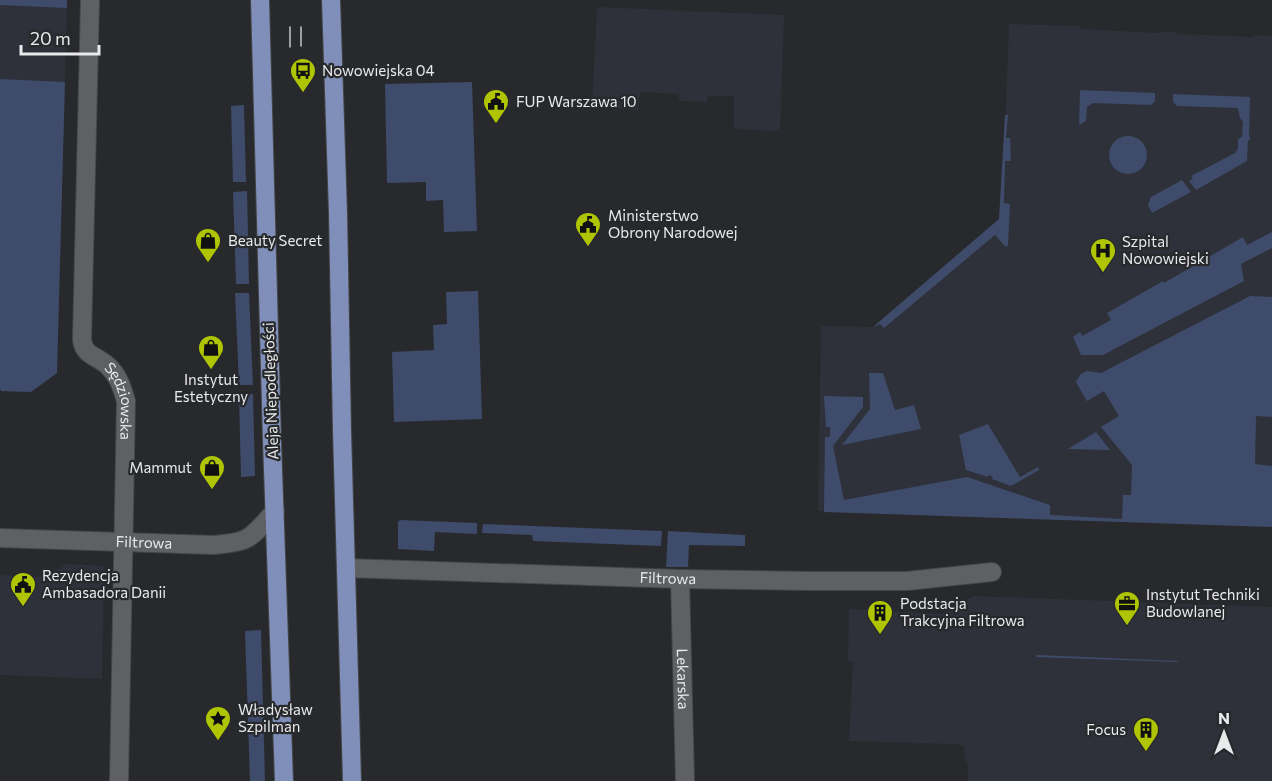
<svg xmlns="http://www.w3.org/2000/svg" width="1272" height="781" viewBox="0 0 1272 781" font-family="Commissioner,sans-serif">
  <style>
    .built { fill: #2e3139 }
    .green { fill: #3f4b6a }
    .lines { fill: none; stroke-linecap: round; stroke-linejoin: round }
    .minor-casing { stroke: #454648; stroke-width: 20 }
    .major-casing { stroke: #454648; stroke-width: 20 }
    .minor { stroke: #5f6063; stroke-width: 18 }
    .major { stroke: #7f8fb9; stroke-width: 18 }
    .tram { stroke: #c5c6c8; stroke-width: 1.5 }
    .labels { text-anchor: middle; stroke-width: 4.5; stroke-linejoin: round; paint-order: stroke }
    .poi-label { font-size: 15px; fill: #e9eaec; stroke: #28292c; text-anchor: start }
    .street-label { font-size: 15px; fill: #e9eaec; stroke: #28292c }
  </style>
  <rect width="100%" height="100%" fill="#28292c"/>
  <path class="built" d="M0 0H67L57 373 31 392 1 391 0 388Z
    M597 7 784 15 780 131 734 129V96H708L707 102 679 101V94L640 92 638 110 592 108Z
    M1009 24 1079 26 1080 29 1157 33 1166 32H1176L1177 34 1254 37V35L1272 36V527L818 511 821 326 873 327 999 219 1005 133Z
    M67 564 104 566 102 679 0 675V575L56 578 57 570Z
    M973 596 1272 607V781H968V763L966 762 964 746 954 744 849 741 853 661H848L849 609 942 614Z"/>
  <path class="green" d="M0 0H67V8L0 5Z
    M0 79 65 82 57 373 31 392 1 391 0 388Z
    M472 82 477 231 444 232 443 200 426 201V182L387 183 385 84Z
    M1080 90 1155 93V101L1151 105 1093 103 1087 107 1086 121 1079 125Z
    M1173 94 1250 97 1249 137 1251 138 1248 141 1247 161 1196 190 1189 181 1193 179 1191 176 1235 153 1238 148V139L1242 137 1243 122 1240 118 1238 108 1177 106 1173 102Z
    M244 105 246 182H233L231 106Z
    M1005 115H1008L1006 138H1010L1011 161H1005L1004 203 1010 204 1008 245 1006 247 995 235 884 328 880 324 873 327 999 219Z
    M1109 155a19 19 0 1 1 38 0a19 19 0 1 1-38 0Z
    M1182 180 1191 192 1152 213 1148 205 1151 197Z
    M247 191 249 284H236L233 192Z
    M1272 232V248L1241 264 1244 281 1103 355H1081L1073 337 1080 332 1082 336 1111 320 1107 313 1163 281 1164 283 1243 237 1247 245Z
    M478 291 482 419 394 422 392 352 434 350 433 325 447 324 446 292Z
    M235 293H249L253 385H239Z
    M1250 296 1272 297V417L1256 416 1255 464 1272 466V527L824 512 825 437H830V427H826L824 396 863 397V407L833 446 844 500 967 477 1050 505V515L1122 519 1123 495H1131L1132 465 1101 427 1119 416 1104 391 1087 401 1077 384 1076 381 1081 374 1087 371 1101 373Z
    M869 373H883L895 410 914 405 921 429 842 445 870 409Z
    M253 394 255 476 241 477 239 395Z
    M988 424 1020 477 1038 467 1039 470 1011 486 992 479 993 477 989 475 988 477 966 470 959 435Z
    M1096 432 1110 450 1068 449Z
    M400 520 477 523V534L435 532 434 551 398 549V522Z
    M483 524 662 531 661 546 533 541 532 535 482 533Z
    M668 531 745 535V546L689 545 688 567H666Z
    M261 630 265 781H250L245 631Z
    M1037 655 1178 661 1177 662 1036 657Z"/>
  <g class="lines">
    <defs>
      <g id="minor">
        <path id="s1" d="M90 0 82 339C83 356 98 356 108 366 119 376 122 388 126 401L119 781"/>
        <path id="s2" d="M0 538 213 545C252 542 250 538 275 511"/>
        <path id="s3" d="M346 568 680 579 811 581H907L992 572"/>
        <path id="s4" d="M680 579 685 781"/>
      </g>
      <path id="major" d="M260 0 272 441 284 781
        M331 0 338 213 342 431 352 781"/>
    </defs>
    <use href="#minor" class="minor-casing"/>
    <use href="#major" class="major-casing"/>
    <use href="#minor" class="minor"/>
    <use href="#major" class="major"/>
    <path class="tram" d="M290 27V47
      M301 27V46"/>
  </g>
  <defs>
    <symbol id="bus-pin" viewBox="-11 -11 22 30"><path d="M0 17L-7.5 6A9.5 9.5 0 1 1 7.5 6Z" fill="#afc503" stroke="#28292c"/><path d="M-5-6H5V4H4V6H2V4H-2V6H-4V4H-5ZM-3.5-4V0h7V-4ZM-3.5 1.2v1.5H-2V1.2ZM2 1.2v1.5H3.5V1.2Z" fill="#111"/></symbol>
    <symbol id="civic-pin" viewBox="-11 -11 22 30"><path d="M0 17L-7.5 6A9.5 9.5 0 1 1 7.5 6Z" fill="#afc503" stroke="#28292c"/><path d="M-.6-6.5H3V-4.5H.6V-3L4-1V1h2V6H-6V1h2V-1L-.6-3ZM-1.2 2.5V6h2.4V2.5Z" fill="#111"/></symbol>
    <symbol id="shop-pin" viewBox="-11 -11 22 30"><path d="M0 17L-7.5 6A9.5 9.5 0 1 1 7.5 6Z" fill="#afc503" stroke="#28292c"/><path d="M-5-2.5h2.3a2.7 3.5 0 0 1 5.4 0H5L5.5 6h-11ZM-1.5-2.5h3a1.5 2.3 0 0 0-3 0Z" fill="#111"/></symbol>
    <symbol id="hospital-pin" viewBox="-11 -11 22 30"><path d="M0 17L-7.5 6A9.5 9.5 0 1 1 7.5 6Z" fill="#afc503" stroke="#28292c"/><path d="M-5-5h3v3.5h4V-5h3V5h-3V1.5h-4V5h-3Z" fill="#111"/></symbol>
    <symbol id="office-pin" viewBox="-11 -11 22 30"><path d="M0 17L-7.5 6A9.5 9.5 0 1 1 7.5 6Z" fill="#afc503" stroke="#28292c"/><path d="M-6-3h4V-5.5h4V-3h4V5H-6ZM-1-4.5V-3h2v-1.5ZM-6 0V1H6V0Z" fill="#111"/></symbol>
    <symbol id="building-pin" viewBox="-11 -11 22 30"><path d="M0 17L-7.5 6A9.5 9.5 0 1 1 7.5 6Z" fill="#afc503" stroke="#28292c"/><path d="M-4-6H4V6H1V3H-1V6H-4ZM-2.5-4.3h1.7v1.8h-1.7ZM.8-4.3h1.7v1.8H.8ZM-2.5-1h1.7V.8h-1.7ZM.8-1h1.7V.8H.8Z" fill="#111"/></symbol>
    <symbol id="sight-pin" viewBox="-11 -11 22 30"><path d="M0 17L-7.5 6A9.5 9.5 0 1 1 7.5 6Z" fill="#afc503" stroke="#28292c"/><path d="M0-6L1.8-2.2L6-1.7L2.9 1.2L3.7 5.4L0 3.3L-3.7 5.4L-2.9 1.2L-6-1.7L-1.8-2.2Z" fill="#111"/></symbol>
  </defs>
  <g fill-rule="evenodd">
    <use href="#bus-pin" x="288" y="56" width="30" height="40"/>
    <use href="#civic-pin" x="481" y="87" width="30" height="40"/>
    <use href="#civic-pin" x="573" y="210" width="30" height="40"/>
    <use href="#shop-pin" x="193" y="226" width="30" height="40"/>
    <use href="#hospital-pin" x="1088" y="236" width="30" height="40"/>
    <use href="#shop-pin" x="196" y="333" width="30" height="40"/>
    <use href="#shop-pin" x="197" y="453" width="30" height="40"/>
    <use href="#civic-pin" x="8" y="570" width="30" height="40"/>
    <use href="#office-pin" x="1112" y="589" width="30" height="40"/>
    <use href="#building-pin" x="865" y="598" width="30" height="40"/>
    <use href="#sight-pin" x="203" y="704" width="30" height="40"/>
    <use href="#building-pin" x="1131" y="715" width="30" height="40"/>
  </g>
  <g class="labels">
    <g class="poi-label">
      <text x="322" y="76">Nowowiejska 04</text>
      <text x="516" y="107">FUP Warszawa 10</text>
      <text x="608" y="221">Ministerstwo<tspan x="608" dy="17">Obrony Narodowej</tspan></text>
      <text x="228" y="246">Beauty Secret</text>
      <text x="1122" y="247">Szpital<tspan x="1122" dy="17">Nowowiejski</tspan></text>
      <text x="211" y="385" text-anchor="middle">Instytut<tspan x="211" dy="17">Estetyczny</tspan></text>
      <text x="192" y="473" text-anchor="end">Mammut</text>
      <text x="42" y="581">Rezydencja<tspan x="42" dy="17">Ambasadora Danii</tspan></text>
      <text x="1146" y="600">Instytut Techniki<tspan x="1146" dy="17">Budowlanej</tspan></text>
      <text x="900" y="609">Podstacja<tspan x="900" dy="17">Trakcyjna Filtrowa</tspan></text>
      <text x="238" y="715">Władysław<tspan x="238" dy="17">Szpilman</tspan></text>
      <text x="1126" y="735" text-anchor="end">Focus</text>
    </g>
    <g class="street-label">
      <text transform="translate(271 391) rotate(-92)" y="5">Aleja Niepodległości</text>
      <text dy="5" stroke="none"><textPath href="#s1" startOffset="417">Sędziowska</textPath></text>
      <text dy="5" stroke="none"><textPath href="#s2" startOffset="144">Filtrowa</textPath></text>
      <text dy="5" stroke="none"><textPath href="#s3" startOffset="322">Filtrowa</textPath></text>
      <text dy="5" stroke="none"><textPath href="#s4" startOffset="100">Lekarska</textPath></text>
    </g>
  </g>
  <g transform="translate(1224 733)" stroke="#28292c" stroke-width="4.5" paint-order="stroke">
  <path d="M0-4.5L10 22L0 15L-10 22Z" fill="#e9eaec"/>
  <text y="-9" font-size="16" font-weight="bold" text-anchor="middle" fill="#e9eaec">N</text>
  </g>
  <path d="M21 45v9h78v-9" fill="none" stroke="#e9eaec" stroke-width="3"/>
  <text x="30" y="45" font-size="18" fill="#e9eaec" stroke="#28292c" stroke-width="4.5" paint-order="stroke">20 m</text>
</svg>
